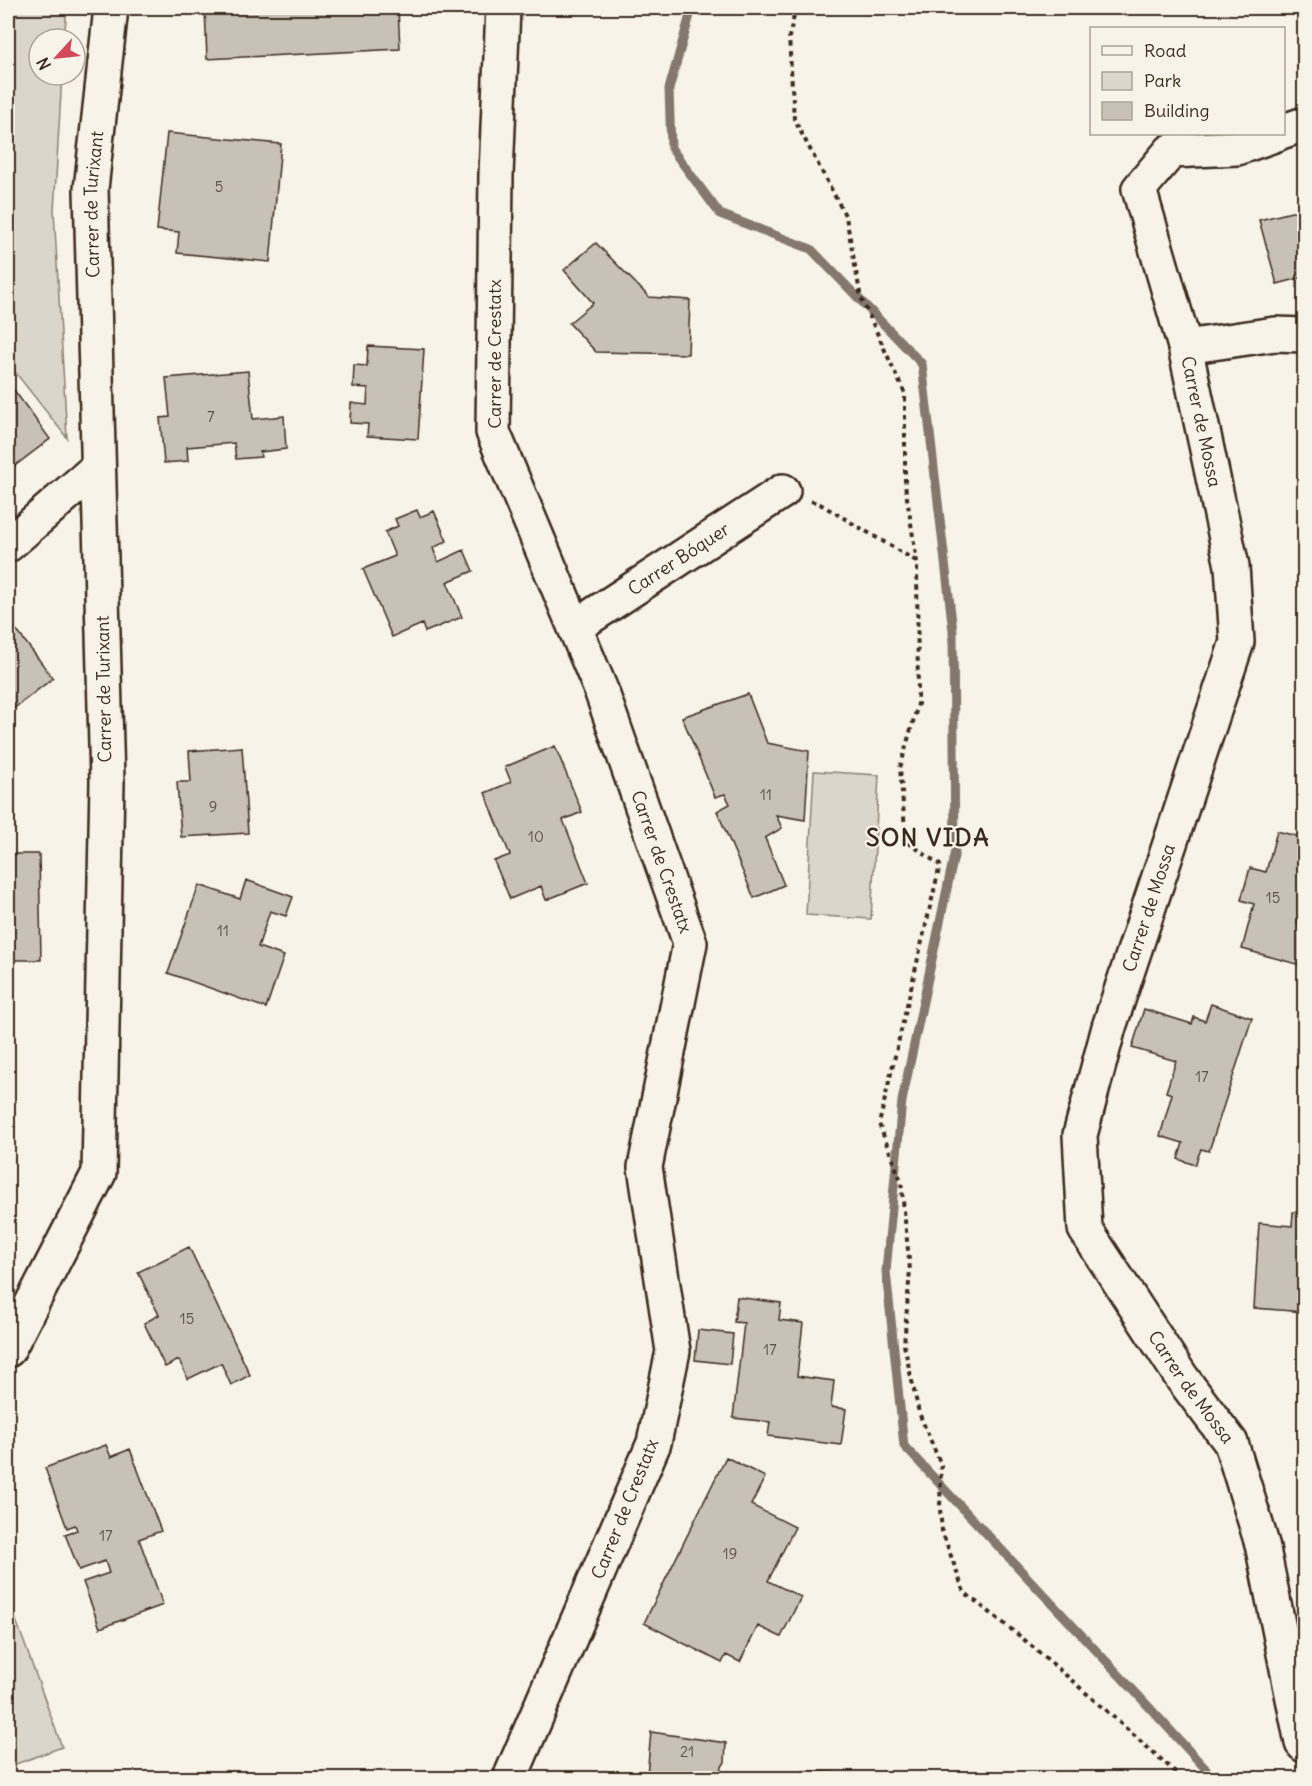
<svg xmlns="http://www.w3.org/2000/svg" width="1312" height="1786" viewBox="0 0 1312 1786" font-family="Delius,sans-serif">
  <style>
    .green { fill: #dbd6cb; stroke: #8b8074; stroke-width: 1.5 }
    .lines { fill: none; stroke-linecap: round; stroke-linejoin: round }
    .stream { stroke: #84786c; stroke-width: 9 }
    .building { fill: #c8c1b6; stroke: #3b2a1e; stroke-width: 1.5 }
    .minor-casing { stroke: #3b2a1e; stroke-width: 38 }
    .path { stroke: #3b2a1e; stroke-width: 4; stroke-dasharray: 4.5 4.5; stroke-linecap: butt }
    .minor { stroke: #f7f3e8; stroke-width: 33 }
    .labels { text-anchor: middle; stroke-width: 4.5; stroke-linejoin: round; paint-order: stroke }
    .number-label { font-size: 15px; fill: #5e5044 }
    .street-label { font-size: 18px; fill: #3b2a1e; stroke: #f7f3e8 }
    .district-label { font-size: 24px; font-weight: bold; letter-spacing: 1.5px; fill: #3b2a1e; stroke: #f7f3e8 }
  </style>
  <rect width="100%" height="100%" fill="#f7f3e8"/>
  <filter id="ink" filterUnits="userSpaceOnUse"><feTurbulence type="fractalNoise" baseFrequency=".0167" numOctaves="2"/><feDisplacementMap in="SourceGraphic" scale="12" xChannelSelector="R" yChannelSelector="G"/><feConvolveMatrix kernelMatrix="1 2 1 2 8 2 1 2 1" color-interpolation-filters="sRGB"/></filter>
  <g filter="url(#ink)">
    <path class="green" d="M8 8H67L64 39H39V75H62L54 211 67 438 8 363Z
      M814 771 879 775 871 919 806 915Z
      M8 1598 62 1747 8 1767Z"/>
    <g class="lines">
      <path class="stream" d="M692 8 669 89 671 148 720 214 811 249 922 364 953 631 955 851 902 1101 886 1271 904 1446 1138 1695 1214 1778"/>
    </g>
    <path class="building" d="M205 8H398L400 49 207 59Z
      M167 133 281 144 270 262 177 253 179 232 157 230Z
      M1304 209V277L1277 284 1259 220Z
      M596 243 649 297 690 300 688 354 596 352 569 323 593 303 564 270Z
      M368 346 424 349 418 439 367 436 368 424 350 423 351 403 367 405 368 388 353 387 354 365 367 366Z
      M248 371 253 419 284 416 286 449 260 452 261 457 236 459 234 443 187 447 188 461 164 463 160 418 170 417 166 378Z
      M8 382 50 439 8 471Z
      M417 510 420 517 434 511 447 541 433 548 438 562 464 550 473 571 447 582 462 617 425 632 422 624 392 637 363 569 395 556 385 532 398 526 395 519Z
      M14 627 53 678 8 713V631Z
      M748 694 767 743 809 751 805 820 776 815 782 828 765 838 784 885 754 898 717 811 730 804 725 794 715 797 682 717Z
      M555 746 582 812 563 820 588 883 546 900 541 886 510 899 494 861 510 855 485 793 511 782 505 767Z
      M242 747 248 833 181 837 177 782H191L189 751Z
      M1277 831 1304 838V895L1297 923 1304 925V966L1242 949 1254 904 1241 900 1250 868 1266 872Z
      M8 854H39L41 960H8Z
      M246 880 293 897 286 916 270 911 258 947 284 956 266 1008 168 973 199 885 240 899Z
      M1211 1004 1252 1018 1209 1151 1201 1149 1195 1165 1178 1159 1183 1143 1160 1136 1172 1094 1166 1092 1176 1061 1132 1048 1144 1009 1192 1024 1194 1017 1205 1021Z
      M1293 1212H1304V1312L1254 1308 1259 1223 1292 1226Z
      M189 1247 250 1375 231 1385 221 1363 188 1379 179 1360 165 1367 144 1323 159 1315 138 1272Z
      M737 1297 781 1303 779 1320 803 1323 797 1376 834 1381 831 1407 846 1409 841 1445 768 1436 770 1422 733 1418 744 1323 734 1322Z
      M698 1330 733 1334 730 1364 695 1360Z
      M106 1445 111 1457 130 1449 161 1531 139 1539 163 1605 100 1628 83 1582 109 1573 105 1561 79 1570 65 1534 77 1530 75 1525 67 1528 45 1468Z
      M726 1457 765 1477 751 1505 795 1527 768 1581 801 1597 781 1637 758 1626 740 1662 726 1655 722 1663 644 1623Z
      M651 1732 726 1743 725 1762 715 1778H601L602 1771 647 1775Z
      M803 1771 876 1775V1778H802Z"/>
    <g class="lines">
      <defs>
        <g id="minor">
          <path id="s1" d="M503 8 496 175 493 432 601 690 690 943 645 1167 673 1351 654 1443 510 1778"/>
          <path d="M1284 131 1304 124"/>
          <path id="s2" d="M1277 134 1237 148 1171 151 1139 189 1185 347 1232 566 1237 642 1109 1027 1080 1135 1085 1229 1182 1378 1231 1443 1262 1544 1302 1743 1304 1745"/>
          <path d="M1185 347 1275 334 1304 335"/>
          <path d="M8 545 98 467"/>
          <path id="s3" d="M575 627 783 491"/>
          <path id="s4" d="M8 1350 99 1173 107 782 91 189 111 8"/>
        </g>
      </defs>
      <use href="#minor" class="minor-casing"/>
      <path class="path" d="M796 8 789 37 794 119 846 217 861 298 905 394V485L917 562 918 704 900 768 906 841 940 865 879 1124 901 1181 910 1270 904 1345 919 1413 941 1465 940 1509 942 1531 964 1592 1021 1637 1068 1677 1182 1778
        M811 501 820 504 916 561"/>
      <use href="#minor" class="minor"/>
    </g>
  </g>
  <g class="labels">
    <g class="number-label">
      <text x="219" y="192">5</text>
      <text x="211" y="422">7</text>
      <text x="766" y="800">11</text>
      <text x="213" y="812">9</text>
      <text x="536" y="842">10</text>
      <text x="1273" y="903">15</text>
      <text x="223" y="936">11</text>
      <text x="1202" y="1082">17</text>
      <text x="187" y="1324">15</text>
      <text x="770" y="1355">17</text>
      <text x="106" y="1541">17</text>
      <text x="730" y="1559">19</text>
      <text x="687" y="1757">21</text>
    </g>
    <g class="street-label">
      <text dy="6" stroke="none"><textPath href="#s4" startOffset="1168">Carrer de Turixant</textPath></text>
      <text transform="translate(495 354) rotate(-90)" y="6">Carrer de Crestatx</text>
      <text dy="6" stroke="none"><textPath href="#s2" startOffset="399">Carrer de Mossa</textPath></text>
      <text dy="6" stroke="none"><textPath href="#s3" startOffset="124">Carrer Bóquer</textPath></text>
      <text transform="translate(104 689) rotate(-91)" y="6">Carrer de Turixant</text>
      <text dy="6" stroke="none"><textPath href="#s1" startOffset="886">Carrer de Crestatx</textPath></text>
      <text transform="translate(1149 908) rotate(-72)" y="6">Carrer de Mossa</text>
      <text dy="6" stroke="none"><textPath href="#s2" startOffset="1425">Carrer de Mossa</textPath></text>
      <text transform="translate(625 1509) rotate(-68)" y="6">Carrer de Crestatx</text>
    </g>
    <g class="district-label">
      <text x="928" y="846">SON VIDA</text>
    </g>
  </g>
  <rect width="1312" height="1786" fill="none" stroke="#f7f3e8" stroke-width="30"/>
  <rect x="15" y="15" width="1282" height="1756" fill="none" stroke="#3b2a1e" stroke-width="2" filter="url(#ink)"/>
  <rect x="1090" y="27" width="195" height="108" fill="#f7f3e8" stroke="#aca397" stroke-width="1.5"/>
  <rect x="1102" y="46" width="30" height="9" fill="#f7f3e8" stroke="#aca397" stroke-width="1.5"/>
  <text x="1144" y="57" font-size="18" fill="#3b2a1e">Road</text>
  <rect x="1102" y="72" width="30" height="18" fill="#dbd6cb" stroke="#aca397" stroke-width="1.5"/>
  <text x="1144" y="87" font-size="18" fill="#3b2a1e">Park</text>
  <rect x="1102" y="102" width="30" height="18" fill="#c8c1b6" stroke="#aca397" stroke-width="1.5"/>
  <text x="1144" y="117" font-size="18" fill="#3b2a1e">Building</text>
  <g transform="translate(57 57) rotate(243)"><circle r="28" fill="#f7f3e8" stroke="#aca397" stroke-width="1.5"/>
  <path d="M0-4.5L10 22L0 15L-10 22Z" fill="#d1495b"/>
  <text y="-9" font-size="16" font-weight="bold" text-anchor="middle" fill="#3b2a1e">N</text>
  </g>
</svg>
